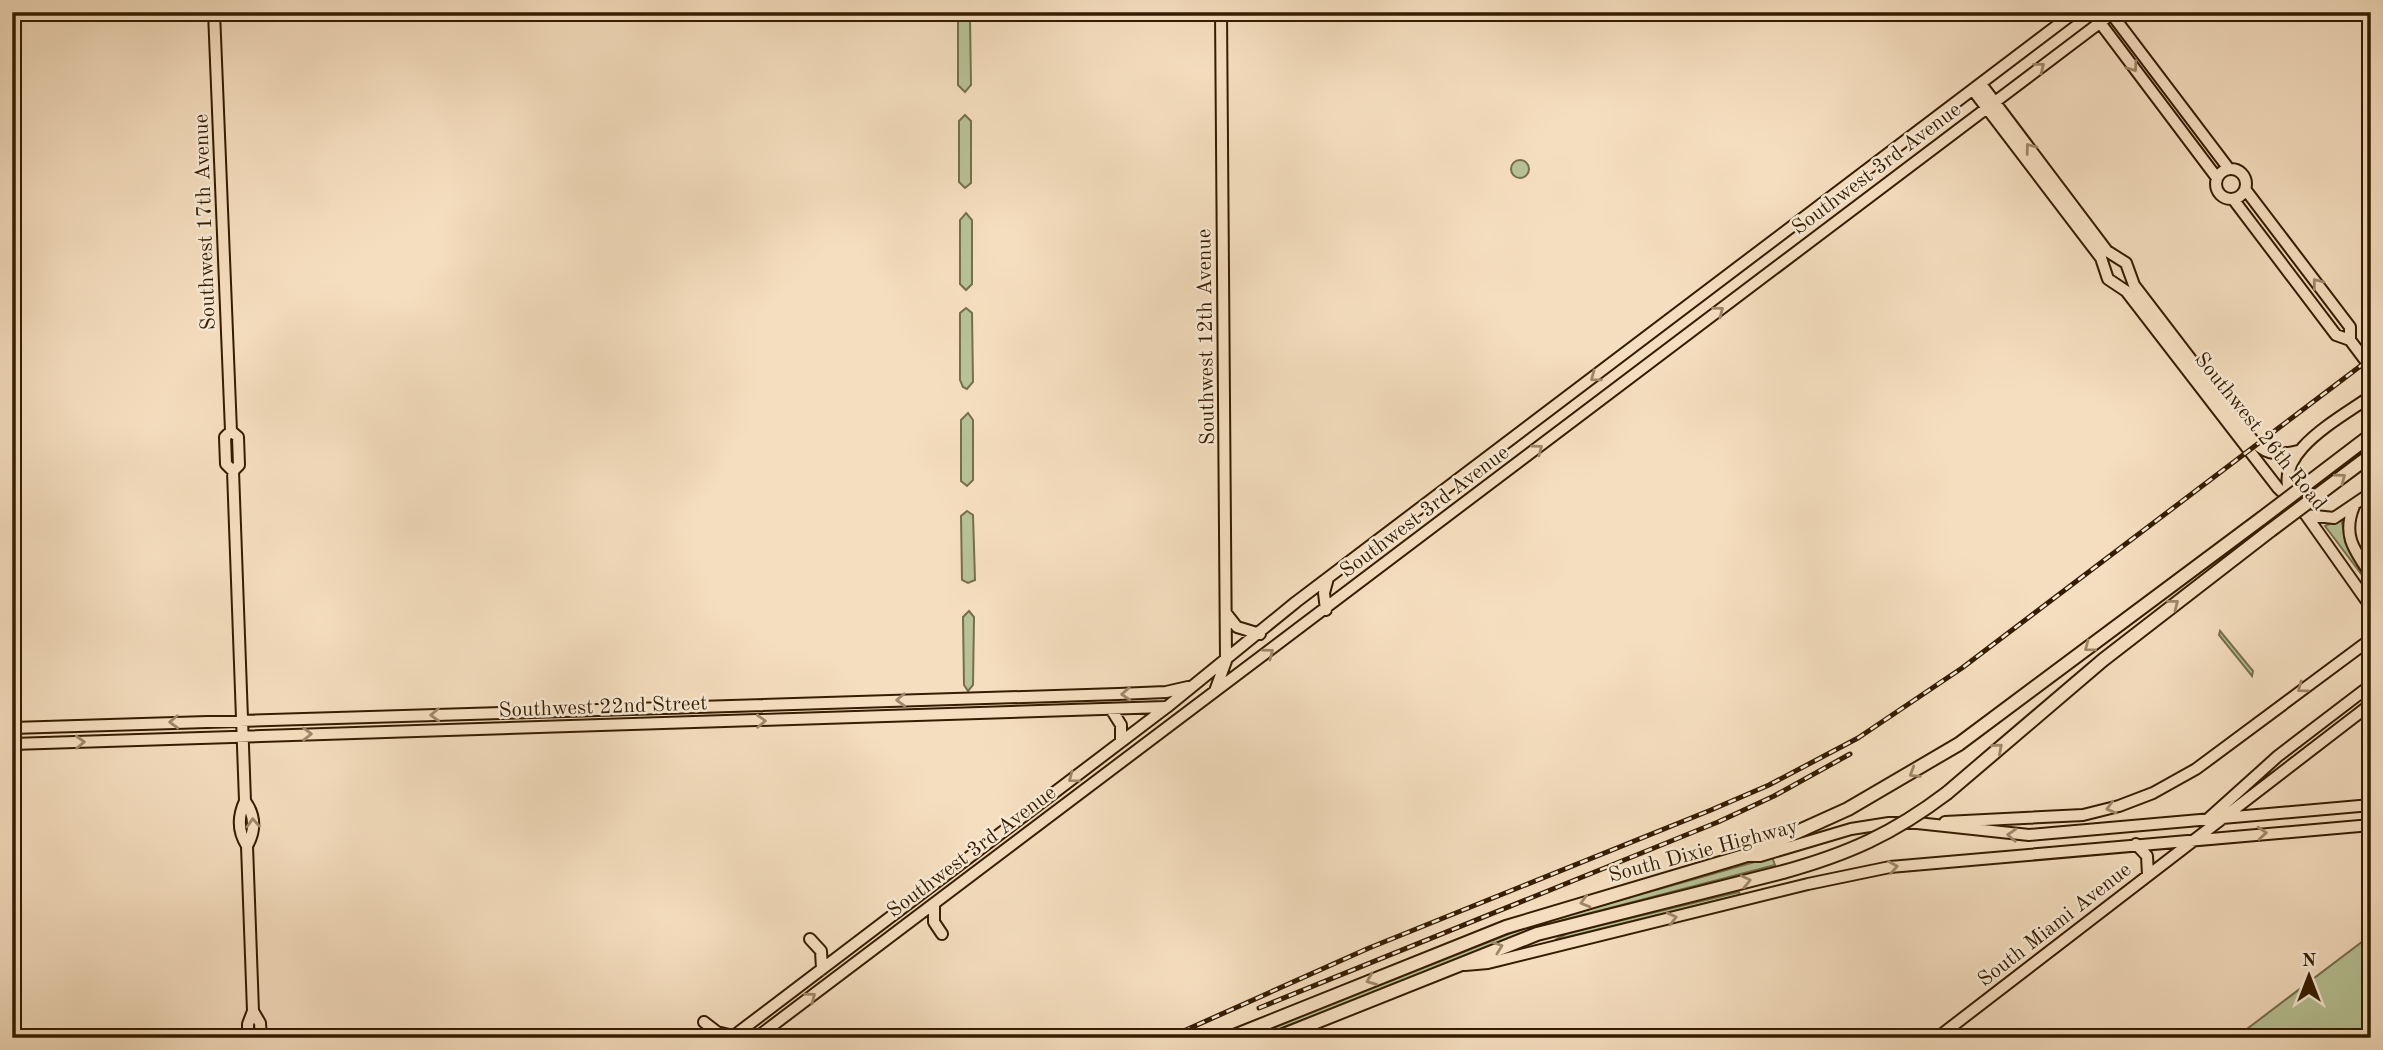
<svg xmlns="http://www.w3.org/2000/svg" width="2383" height="1050" viewBox="0 0 2383 1050" font-family="'Old Standard TT',serif">
  <style>
    .green { fill: #b7c296; stroke: #766f4b; stroke-width: 2 }
    .lines { fill: none; stroke-linecap: round; stroke-linejoin: round }
    .major-casing { stroke: #351c00; stroke-width: 14 }
    .highway-casing { stroke: #351c00; stroke-width: 16 }
    .major { stroke: #f5debf; stroke-width: 10 }
    .highway { stroke: #f5debf; stroke-width: 12 }
    .rail-casing { stroke: #351c00; stroke-width: 5 }
    .rail { stroke: #f8ead5; stroke-width: 2.5; stroke-dasharray: 8; stroke-linecap: butt }
    .highway-bridge-casing { stroke: #351c00; stroke-width: 16; stroke-linecap: butt }
    .highway-bridge { stroke: #f5debf; stroke-width: 12 }
    .oneway { stroke: #9f8769 }
    .labels { text-anchor: middle; stroke-width: 5; stroke-linejoin: round; paint-order: stroke }
    .street-label { font-size: 21px; fill: #351c00; stroke: #f8ead5 }
  </style>
  <rect width="100%" height="100%" fill="#f5debf"/>
  <filter id="stains"><feTurbulence type="fractalNoise" baseFrequency=".00286" numOctaves="4"/><feColorMatrix values="0 0 0 0 .2 0 0 0 0 .09 0 0 0 0 .02 0 0 0 .5 -.17"/></filter>
  <radialGradient id="worn" r=".72"><stop offset=".6" stop-color="#630" stop-opacity="0"/><stop offset="1" stop-color="#630" stop-opacity=".3"/></radialGradient>
  <path class="green" d="M965 14 970 18 971 85 965 92 958 85V18Z
    M965 115 971 121V183L965 188 959 182V121Z
    M1511 169a9 9 0 1 1 18 0a9 9 0 1 1-18 0Z
    M966 213 972 220V284L966 290 960 284V220Z
    M966 308 972 313 973 382 967 389 963 387 960 380V313Z
    M968 413 973 420V480L967 486 961 481V420Z
    M967 511 973 515 975 580 968 583 962 580 961 516Z
    M2338 520 2342 522 2345 542 2371 587 2325 526Z
    M969 611 974 617 973 685 968 691 964 685 963 617Z
    M2220 631 2253 671 2252 676 2219 635Z
    M1772 857 1775 865 1545 925 1257 1038H1246L1529 926Z
    M1739 892 1740 895 1555 940 1568 933Z
    M2371 935V1038H2235Z"/>
  <g class="lines">
    <defs>
      <path id="major" d="M214 12 231 431 238 437 239 465 233 471
        M2092 12 2217 178
        M2110 12 2229 169
        M1981 84 2107 251 2126 263 2134 285 2255 443C2268 456 2281 455 2298 451
        M1973 90 2101 258 2108 279 2126 291 2278 488 2306 515 2371 607
        M2216 184a15 15 0 1 1 30 0a15 15 0 1 1-30 0Z
        M2245 189 2350 327V340
        M2233 199 2336 335 2350 340 2371 368
        M231 431 225 437 226 464 233 471 245 801C238 816 238 832 247 846L253 1011 248 1024V1038
        M2292 497C2269 454 2341 418 2371 396
        M2354 506C2342 535 2354 550 2371 575
        M2306 515 2334 518 2371 493
        M1326 610 1324 593 1328 578
        M1226 613 1237 627 1260 634
        M1215 691 1226 661 1221 12
        M1111 709 1121 725V742
        M12 728 1118 694 1166 692 1188 687
        M12 744 1165 707
        M245 801C255 815 256 830 247 846
        M2208 819 2278 756 2371 685
        M1945 822 2083 815 2119 806 2153 793 2196 769 2371 639
        M2136 844 2147 856 2148 875
        M1744 856H1760L1851 829 1889 823H1917L2029 835 2371 805
        M934 904V922L942 934
        M810 939 821 951 822 969
        M1465 965 1488 963 1808 884 1890 867 2371 825
        M253 1011 260 1023 261 1038
        M704 1022 717 1032 733 1036
        M731 1038 1167 707 1296 602 2075 12
        M756 1038 2114 12
        M1937 1038 2371 704"/>
      <path id="highway" d="M1947 793 2103 660 2271 530
        M1229 1038 1506 927 1744 856 1848 809 1959 744 2262 518
        M1276 1038 1537 934 1783 872"/>
    </defs>
    <use href="#major" class="major-casing"/>
    <use href="#highway" class="highway-casing"/>
    <use href="#major" class="major"/>
    <use href="#highway" class="highway"/>
    <defs>
      <path id="rail" d="M1259 1008 1718 822 1774 796 1850 754
        M1168 1038 1369 948 1711 810 1769 785 1858 738 1962 668 2371 358"/>
    </defs>
    <use href="#rail" class="rail-casing"/>
    <use href="#rail" class="rail"/>
    <defs>
      <path id="highway-bridge" d="M2262 518 2371 435
        M2271 530 2371 455
        M1783 872C1848 854 1893 834 1947 793"/>
    </defs>
    <use href="#highway-bridge" class="highway-bridge-casing"/>
    <use href="#highway-bridge" class="highway-bridge"/>
  </g>
  <defs><path id="oneway-chevron" d="M-2-3.5L2.5 0L-2 3.5" fill="none" stroke-width="1.6" stroke-linecap="round" stroke-linejoin="round" transform="scale(1.75)"/></defs>
  <g class="oneway">
    <use href="#oneway-chevron" transform="translate(2040 67) rotate(-38)"/>
    <use href="#oneway-chevron" transform="translate(2133 67) rotate(54)"/>
    <use href="#oneway-chevron" transform="translate(2030 148) rotate(-127)"/>
    <use href="#oneway-chevron" transform="translate(2317 283) rotate(-128)"/>
    <use href="#oneway-chevron" transform="translate(1719 311) rotate(-37)"/>
    <use href="#oneway-chevron" transform="translate(1595 377) rotate(143)"/>
    <use href="#oneway-chevron" transform="translate(1538 449) rotate(-37)"/>
    <use href="#oneway-chevron" transform="translate(2341 478) rotate(-37)"/>
    <use href="#oneway-chevron" transform="translate(2174 604) rotate(-38)"/>
    <use href="#oneway-chevron" transform="translate(2089 647) rotate(143)"/>
    <use href="#oneway-chevron" transform="translate(1269 653) rotate(-37)"/>
    <use href="#oneway-chevron" transform="translate(2302 688) rotate(143)"/>
    <use href="#oneway-chevron" transform="translate(1126 694) rotate(177)"/>
    <use href="#oneway-chevron" transform="translate(901 700) rotate(178)"/>
    <use href="#oneway-chevron" transform="translate(435 715) rotate(178)"/>
    <use href="#oneway-chevron" transform="translate(761 721) rotate(-2)"/>
    <use href="#oneway-chevron" transform="translate(174 722) rotate(178)"/>
    <use href="#oneway-chevron" transform="translate(307 734) rotate(-1)"/>
    <use href="#oneway-chevron" transform="translate(80 742) rotate(-2)"/>
    <use href="#oneway-chevron" transform="translate(1998 748) rotate(-41)"/>
    <use href="#oneway-chevron" transform="translate(1914 773) rotate(148)"/>
    <use href="#oneway-chevron" transform="translate(1073 778) rotate(143)"/>
    <use href="#oneway-chevron" transform="translate(2111 808) rotate(165)"/>
    <use href="#oneway-chevron" transform="translate(253 823) rotate(-93)"/>
    <use href="#oneway-chevron" transform="translate(2262 833) rotate(-5)"/>
    <use href="#oneway-chevron" transform="translate(2012 835) rotate(-177)"/>
    <use href="#oneway-chevron" transform="translate(1893 867) rotate(-9)"/>
    <use href="#oneway-chevron" transform="translate(1746 881) rotate(-13)"/>
    <use href="#oneway-chevron" transform="translate(1585 902) rotate(164)"/>
    <use href="#oneway-chevron" transform="translate(1672 918) rotate(-14)"/>
    <use href="#oneway-chevron" transform="translate(1498 947) rotate(-20)"/>
    <use href="#oneway-chevron" transform="translate(1371 980) rotate(158)"/>
    <use href="#oneway-chevron" transform="translate(811 997) rotate(-37)"/>
  </g>
  <g class="labels">
    <g class="street-label">
      <text transform="translate(1876 168) rotate(-37)" y="7">Southwest 3rd Avenue</text>
      <text transform="translate(204 222) rotate(-92)" y="7">Southwest 17th Avenue</text>
      <text transform="translate(1205 337) rotate(-91)" y="7">Southwest 12th Avenue</text>
      <text transform="translate(2261 431) rotate(51)" y="7">Southwest 26th Road</text>
      <text transform="translate(1424 511) rotate(-37)" y="7">Southwest 3rd Avenue</text>
      <text transform="translate(603 706) rotate(-2)" y="7">Southwest 22nd Street</text>
      <text transform="translate(1703 850) rotate(-15)" y="7">South Dixie Highway</text>
      <text transform="translate(971 851) rotate(-37)" y="7">Southwest 3rd Avenue</text>
      <text transform="translate(2054 924) rotate(-38)" y="7">South Miami Avenue</text>
    </g>
  </g>
  <rect width="2383" height="1050" fill="none" stroke="#f5debf" stroke-width="42"/>
  <rect x="14" y="14" width="2355" height="1022" fill="none" stroke="#351c00" stroke-width="3.5"/>
  <rect x="21" y="21" width="2341" height="1008" fill="none" stroke="#351c00" stroke-width="2"/>
  <g transform="translate(2309 976)" stroke="#f8ead5" stroke-width="5" paint-order="stroke">
  <path d="M0-5L12 26L0 18L-12 26Z" fill="#351c00"/>
  <text y="-10" font-size="19" font-weight="bold" text-anchor="middle" fill="#351c00">N</text>
  </g>
  <rect width="100%" height="100%" filter="url(#stains)"/>
  <rect width="100%" height="100%" fill="url(#worn)"/>
</svg>
